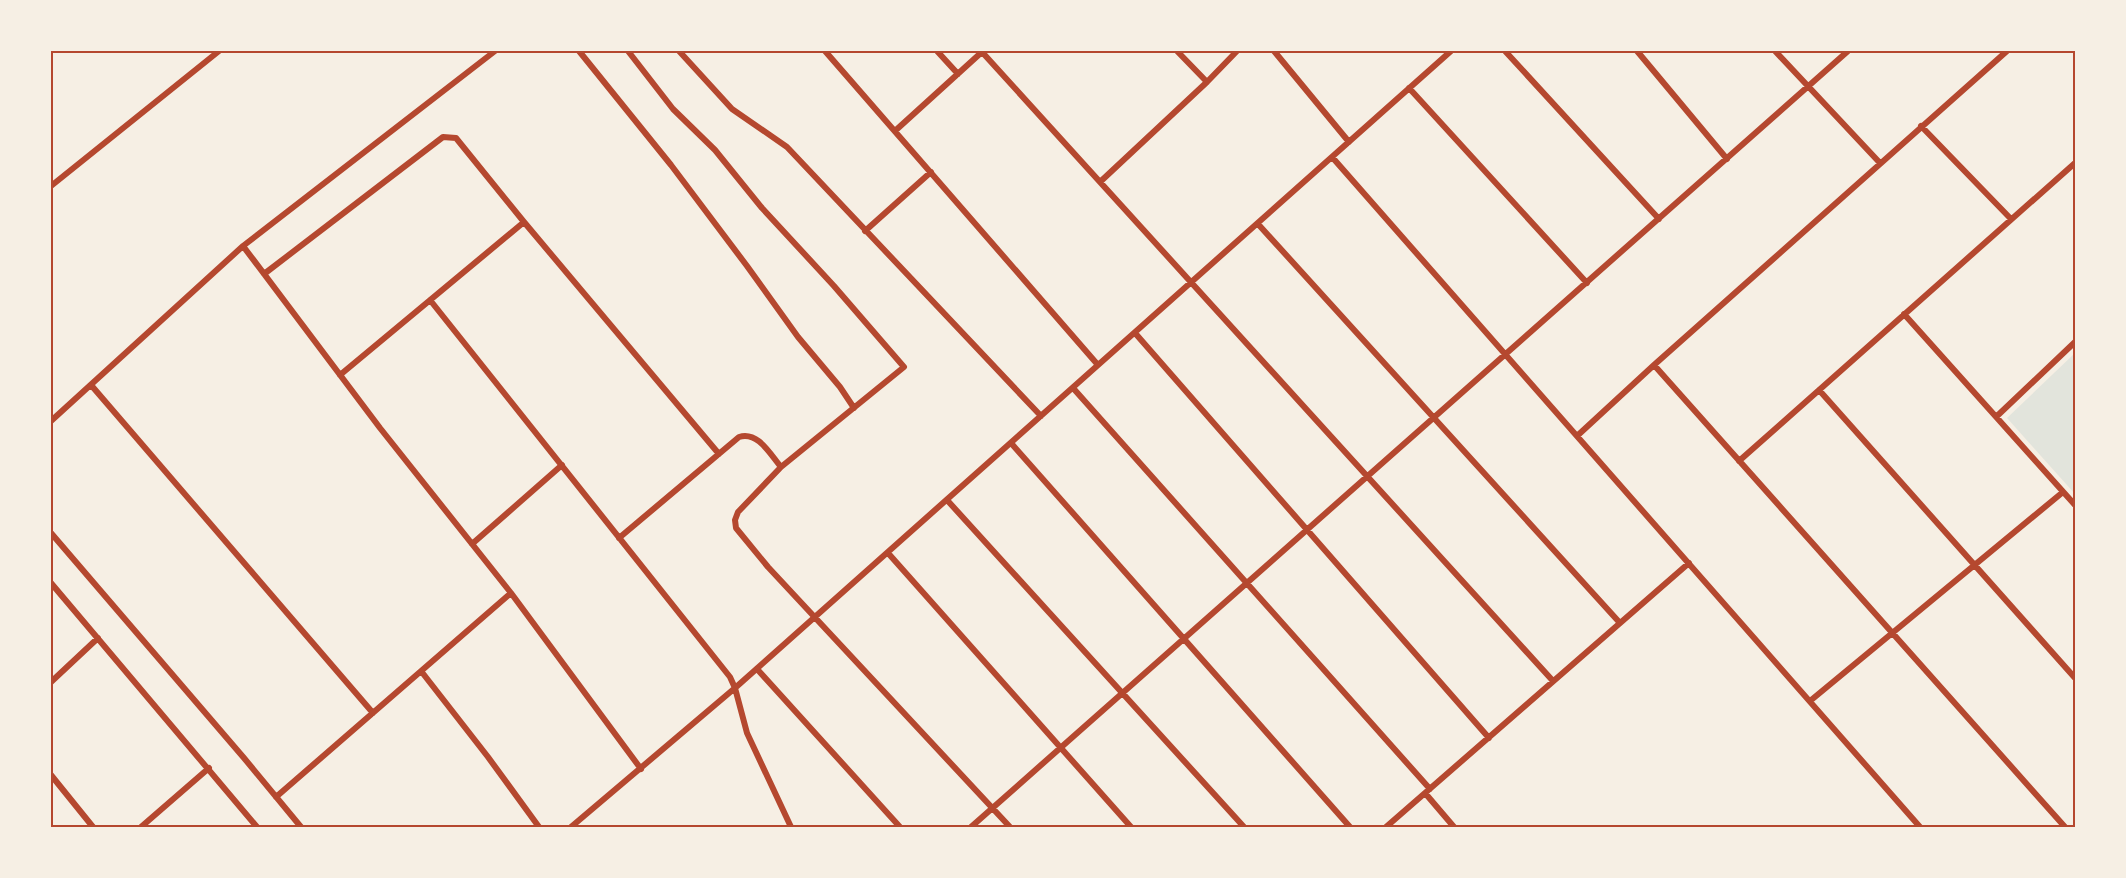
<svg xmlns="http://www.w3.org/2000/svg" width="2126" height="878" viewBox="0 0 2126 878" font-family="'Nunito Sans',sans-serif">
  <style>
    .green { fill: #e2e4dc }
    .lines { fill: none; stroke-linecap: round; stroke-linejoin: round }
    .minor { stroke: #b5482f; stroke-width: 6 }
    .neatline { fill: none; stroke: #b5482f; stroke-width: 2 }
  </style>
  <rect width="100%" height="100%" fill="#f6efe4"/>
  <path class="green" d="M2075 353V494L2007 418Z"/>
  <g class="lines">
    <path class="minor" d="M579 51 671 165 747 266 798 337 840 387 854 408
      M628 51 673 109 715 150 762 208 834 286 904 367 781 467 738 512 735 520 736 528 768 567 1010 827
      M679 51 732 109 787 147 1041 416
      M825 51 1098 365
      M937 51 958 74
      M1177 51 1207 82
      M1274 51 1349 142
      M1505 51 1659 219
      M1637 51 1727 159
      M1775 51 1880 163
      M982 52 1553 681
      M1409 88 1587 283
      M1921 126 2011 219
      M896 130 983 51
      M1332 157 1920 827
      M1100 182 1207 82 1237 51
      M51 186 219 51
      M1258 224 1620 623
      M865 231 931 172
      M243 246 380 428 511 593 641 769
      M264 274 443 137 456 138 524 222 719 454
      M430 300 730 677 735 688 747 733 791 827
      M1904 314 2075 505
      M1135 333 1489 738
      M1654 365 2065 827
      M340 375 524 222
      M91 385 373 713
      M1073 388 1430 789
      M1819 390 2075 678
      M1996 417 2075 342
      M51 421 243 246 495 51
      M1577 436 1654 365 2007 51
      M1011 443 1350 827
      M1739 461 2075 163
      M947 500 1244 827
      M51 533 244 758 301 827
      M619 538 739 437C758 431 770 454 781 467
      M472 544 562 465
      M888 553 1131 827
      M51 583 257 827
      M757 669 900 827
      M421 671 488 757 539 827
      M51 682 98 638
      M1810 701 2063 492
      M51 775 93 827
      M1425 793 1454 827
      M276 797 511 593
      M141 827 209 768
      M571 827 735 688 1451 51
      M971 827 1848 51
      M1386 827 1689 563"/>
  </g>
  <rect width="2126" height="878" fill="none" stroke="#f6efe4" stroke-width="105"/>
  <rect x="52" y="52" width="2022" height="774" class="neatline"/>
</svg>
